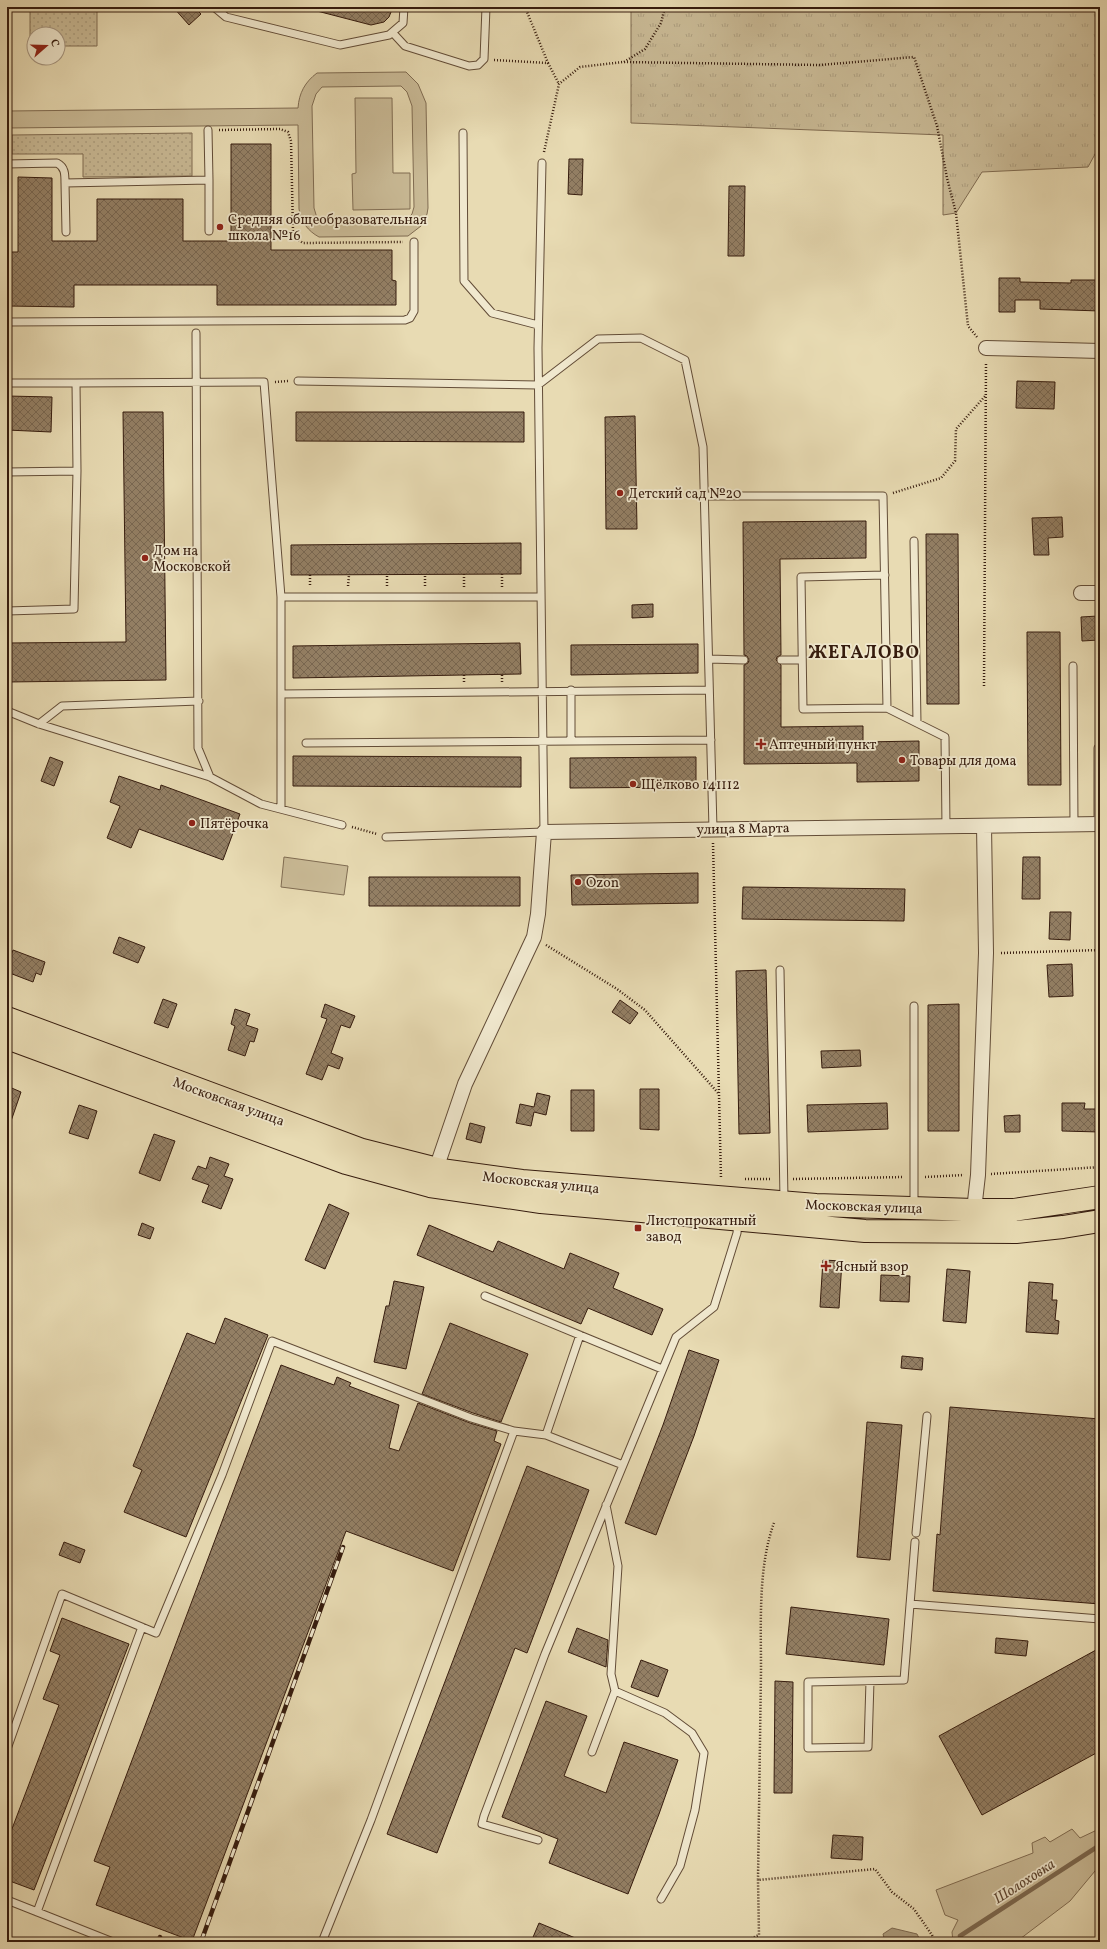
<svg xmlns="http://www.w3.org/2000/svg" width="1107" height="1949" viewBox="0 0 1107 1949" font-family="Vollkorn,serif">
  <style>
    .grass { fill: url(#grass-tufts); stroke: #806c52 }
    .park { fill: url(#park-dots); stroke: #806c52 }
    .garden { fill: #cabb97; stroke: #806c52; fill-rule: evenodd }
    .water { fill: #ab9a7b; stroke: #7c684f }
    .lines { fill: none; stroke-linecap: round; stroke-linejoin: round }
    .stream { stroke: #7c684f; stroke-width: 4.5 }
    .building { fill: url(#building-cross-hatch); stroke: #361c0e }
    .lane-casing { stroke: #624c37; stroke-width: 9 }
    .street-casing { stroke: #624c37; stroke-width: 16 }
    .primary-casing { stroke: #361c0e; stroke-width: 24 }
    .path { stroke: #361c0e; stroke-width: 2.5; stroke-dasharray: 1 2; stroke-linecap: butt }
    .lane { stroke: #f0e8ce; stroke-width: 7 }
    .street { stroke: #f0e8ce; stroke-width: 14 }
    .primary { stroke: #e8dbb3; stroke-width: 22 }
    .rail-casing { stroke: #361c0e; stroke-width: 4.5 }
    .rail { stroke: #f0e8ce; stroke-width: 3; stroke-dasharray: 9; stroke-linecap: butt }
    .poi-dot { fill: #8f2418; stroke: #f0e8ce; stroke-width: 1.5 }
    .labels { text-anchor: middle; stroke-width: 3.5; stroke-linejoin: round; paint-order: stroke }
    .poi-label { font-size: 14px; fill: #361c0e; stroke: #f0e8ce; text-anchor: start }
    .street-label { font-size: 14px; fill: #361c0e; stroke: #f0e8ce }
    .water-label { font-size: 15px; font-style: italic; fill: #5f4834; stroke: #f0e8ce }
    .district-label { font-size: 18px; font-weight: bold; letter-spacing: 1px; fill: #361c0e; stroke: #f0e8ce }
  </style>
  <defs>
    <pattern id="grass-tufts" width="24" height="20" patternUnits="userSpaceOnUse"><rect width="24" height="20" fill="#cabb97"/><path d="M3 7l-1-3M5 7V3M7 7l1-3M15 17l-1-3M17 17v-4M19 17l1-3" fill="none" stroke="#aea081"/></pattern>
    <pattern id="park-dots" width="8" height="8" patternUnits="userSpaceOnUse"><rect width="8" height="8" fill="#cabb97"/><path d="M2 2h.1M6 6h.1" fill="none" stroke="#aea081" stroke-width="1.8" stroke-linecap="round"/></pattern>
    <pattern id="building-cross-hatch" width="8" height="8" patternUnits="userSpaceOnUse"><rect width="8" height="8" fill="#937f64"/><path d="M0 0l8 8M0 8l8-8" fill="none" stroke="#796751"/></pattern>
  </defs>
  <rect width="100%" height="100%" fill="#e8dbb3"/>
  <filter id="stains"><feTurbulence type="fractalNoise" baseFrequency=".005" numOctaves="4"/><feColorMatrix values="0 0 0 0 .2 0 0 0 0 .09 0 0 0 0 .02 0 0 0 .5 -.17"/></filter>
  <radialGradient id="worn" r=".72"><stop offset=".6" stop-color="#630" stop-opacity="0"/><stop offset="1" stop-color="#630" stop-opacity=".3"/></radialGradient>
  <path class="grass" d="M631 7H1100V145L1088 167 982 172 956 213 943 215V135L631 123Z"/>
  <path class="park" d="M30 7H97V46H58V34H34V45H30Z
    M192 133V176L83 177V154H12V135Z"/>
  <path class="garden" d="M406 72 418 84 426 103 428 208 427 214 421 226 408 236 319 237C308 231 301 222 299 209L298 125 7 128V111L298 108C299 93 305 82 317 73ZM401 86 407 92 412 106 414 207 412 214 404 222 323 223 317 218 314 208 312 106 316 94 322 87Z
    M355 98H392L393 173H410V209L353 210 352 174 356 173Z
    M284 857 348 866 344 895 281 887Z
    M1072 1829 1080 1838 1099 1829 1100 1865 1070 1901 1016 1942H953L952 1932 958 1920 945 1915 936 1890 1033 1853 1032 1843 1045 1837 1050 1842Z"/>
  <path class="water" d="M892 1928 917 1934 921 1942H885L883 1934Z"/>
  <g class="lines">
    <path class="stream" d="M960 1936 1100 1845"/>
  </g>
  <path class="building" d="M173 7H194L201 14 189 25Z
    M318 7H393L389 17 384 22 371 25 317 11Z
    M231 144H271V250H392V280L396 281V305H217V285H74V307L7 306V252H18V177L52 178V241H97V199H183V241H231Z
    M569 159H583L582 195 568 194Z
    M729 186H745L744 256H728Z
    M999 278H1020V282L1071 283V280H1100V311L1040 309V300H1015V312H999Z
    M1017 381 1055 382 1054 409 1016 408Z
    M7 396 52 397 51 432 7 430Z
    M123 412H163L166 680 7 682V643L126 642Z
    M296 412H524V442L296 441Z
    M635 416 637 529H606L605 417Z
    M1062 517 1063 537 1048 538 1049 555H1034L1032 518Z
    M866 521V558L780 559 781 655 777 657 776 660 781 665V727L863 726V742L919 741V781L857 782V763L744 764V665L748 663 749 660 747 656 744 655 743 522Z
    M926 534H958L959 704H927Z
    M521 543V574L291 575V545Z
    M653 604V617L632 618V605Z
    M1098 616 1099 640 1082 641 1081 617Z
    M1027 632H1060L1061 785H1028Z
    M520 643 521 674 293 678V646Z
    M698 644V673L571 675V645Z
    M293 756 521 757V787L293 786Z
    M50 757 63 762 54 786 41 781Z
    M696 757V787L570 788V758Z
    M119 776 160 790 161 785 240 814 223 860 139 829 131 848 107 838 120 806 110 802Z
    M1023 857H1040V899H1022Z
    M698 873V903L572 905 571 875Z
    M369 877H520V906H369Z
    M743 887 905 889 904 921 742 919Z
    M1050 912H1071L1070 940 1049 939Z
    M119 937 145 947 138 963 113 953Z
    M13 950 45 962 41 975 36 973 33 982 7 972V966Z
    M1072 964 1073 996 1049 997 1047 965Z
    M766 970 770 1133 739 1134 736 971Z
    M163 999 177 1004 168 1028 154 1023Z
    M620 1000 638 1013 630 1024 612 1012Z
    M325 1004 355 1016 350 1028 341 1025 331 1053 343 1058 339 1069 328 1065 322 1080 306 1074 327 1019 321 1017Z
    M959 1004V1131H928V1005Z
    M235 1009 250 1014 246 1025 258 1029 254 1042 250 1041 245 1056 228 1050 235 1026 231 1024Z
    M860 1050 861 1066 822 1068 821 1051Z
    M7 1086 21 1092 9 1127H7Z
    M640 1089H659V1130L640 1129Z
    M571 1090H594V1131H571Z
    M537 1093 550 1096 546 1115 534 1112 531 1126 516 1123 520 1104 534 1107Z
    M887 1103 888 1129 808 1132 807 1105Z
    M1062 1103H1085L1084 1109H1100V1132L1062 1131Z
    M79 1105 97 1111 88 1139 69 1133Z
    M1020 1115V1132H1005L1004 1116Z
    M470 1123 485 1127 481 1143 466 1139Z
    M154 1134 175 1141 160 1181 139 1173Z
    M210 1157 229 1164 224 1176 233 1179 221 1209 202 1202 209 1185 192 1179 198 1166 206 1169Z
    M329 1204 349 1213 325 1269 305 1260Z
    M142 1223 154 1228 150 1239 138 1235Z
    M429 1225 493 1252 498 1241 564 1269 570 1253 619 1273 613 1288 663 1309 652 1335 588 1308 581 1324 417 1255Z
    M823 1260 842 1261 839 1308 820 1307Z
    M947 1269 970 1271 966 1323 943 1321Z
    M881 1275 910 1276 909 1302 880 1301Z
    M394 1281 424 1287 406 1369 374 1362 386 1306H389Z
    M1029 1282 1053 1284 1052 1300H1057L1055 1320 1059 1321 1058 1334 1026 1332Z
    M225 1318 268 1335 186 1537 124 1512 142 1470 133 1466 187 1333 215 1344Z
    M450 1323 528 1354 501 1422 473 1413 422 1394Z
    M689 1350 719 1360 694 1436 656 1535 625 1523 663 1425Z
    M902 1356 923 1358 922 1370 901 1368Z
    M281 1365 334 1385 337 1377 351 1383 349 1386 399 1405 389 1448 399 1451 418 1403 470 1423 497 1431 494 1441 501 1444 453 1571 346 1531 192 1941 96 1905 110 1867 94 1861Z
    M950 1407 1100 1419V1604L933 1591 937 1534 940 1535Z
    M867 1422 902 1425 890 1560 857 1557Z
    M527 1466 589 1490 527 1653 515 1648 437 1853 387 1834Z
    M64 1542 85 1550 80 1563 59 1555Z
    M791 1607 889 1619 884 1665 786 1654Z
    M62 1618 129 1644 34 1890 7 1880V1842L59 1705 43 1699 60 1655 50 1651Z
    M577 1628 608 1640 606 1667 568 1652Z
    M996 1638 1028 1641 1026 1656 995 1653Z
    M1096 1650 1100 1658V1751L982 1815 939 1736Z
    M641 1660 668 1670 658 1697 631 1687Z
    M775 1681 793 1682 792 1793H774Z
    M546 1701 587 1716 564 1776 606 1793 624 1742 678 1760 659 1814 628 1894 549 1863 558 1839 502 1817Z
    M833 1835 863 1837 862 1860 831 1858Z
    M539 1923 585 1942H531Z"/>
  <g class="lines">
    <defs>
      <path id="lane" d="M214 7 226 17 340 45 389 35 403 23 404 7
        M393 33 405 46 469 66 478 65 484 59 486 7
        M208 130 209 180
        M463 133 464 281 492 313 538 325
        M7 164 57 163C65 167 65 174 65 183L209 180V231
        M65 183 66 232
        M7 322 405 320 410 318 414 311V242
        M196 333 198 748 210 777
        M298 381 538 385 598 339 641 338 685 360 703 447 713 829
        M7 383H76
        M7 472 77 471
        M704 496H883L887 708
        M914 541 917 723
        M885 575 801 577 803 709 887 708 945 737 946 827
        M281 597H541
        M7 611 74 609 77 471 76 383 264 382 281 597V694
        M709 659 744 660
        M781 660H802
        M1073 666 1074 825
        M571 690V741
        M7 711 39 724 210 777 261 804 342 825
        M39 724 62 706 199 701
        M306 743 711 740
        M281 809V694L709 690
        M1098 824V748H1100
        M386 837 544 832 538 348 542 163
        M780 970 784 1199
        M914 1006V1206
        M485 1296 662 1369
        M546 1435 623 1465
        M606 1505 618 1566 611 1674 615 1691 665 1713 692 1733 704 1753 695 1810 680 1866 661 1899
        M916 1533 927 1416
        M910 1604 1100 1619
        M870 1681 868 1747 808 1748V1682L904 1680 915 1542
        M7 1749 62 1594 156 1633 222 1475 272 1341 471 1418 514 1431
        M592 1752 615 1691
        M538 1840 482 1824 484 1816 545 1654 676 1337 714 1307 737 1233 738 1222
        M7 1900 113 1942
        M37 1912 142 1627
        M322 1942 371 1820 514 1431 546 1435 580 1335"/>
      <path id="street" d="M986 348 1100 351
        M1081 593H1100
        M436 1169 465 1084 534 937 538 914 544 832 1100 824
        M974 1210 978 1175 986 953 984 826"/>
      <path id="primary" d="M7 1018 362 1150 441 1170 522 1181 816 1205 974 1210H1014L1100 1197
        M7 1038 346 1163 430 1186 541 1202 865 1231 1016 1232 1063 1227 1100 1221"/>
    </defs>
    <use href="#lane" class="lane-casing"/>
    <use href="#street" class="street-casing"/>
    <use href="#primary" class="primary-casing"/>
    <path class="path" d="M525 7 548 63
      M494 60 548 63 559 84
      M624 62 645 49 661 23 665 7
      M219 130 280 129 288 132 291 141 293 231 297 239 303 243 403 242
      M544 152 559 84 580 67 623 62 819 65 914 57 937 126 947 178 956 213 968 326 977 337
      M275 382 288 381
      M893 493 941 478 955 461 956 429 986 395
      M464 574V587
      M502 574V587
      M310 575V587
      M348 586 349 575
      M387 586V575
      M425 586V574
      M464 675V683
      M502 675V682
      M984 686 986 363
      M352 827 377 834
      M713 843 721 1179
      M546 945 617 989 645 1010 718 1093
      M1001 953 1100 950
      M991 1174 1100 1167
      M925 1177 964 1175
      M745 1179H772
      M793 1179 904 1177
      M774 1523C758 1566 761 1624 761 1670 760 1740 759 1810 758 1880L875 1869 892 1892 914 1909 932 1935 935 1942
      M743 1942 759 1935 758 1880"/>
    <use href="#lane" class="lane"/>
    <use href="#street" class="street"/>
    <use href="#primary" class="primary"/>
    <defs>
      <path id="rail" d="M158 1942 160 1937
        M201 1942 343 1547"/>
    </defs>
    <use href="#rail" class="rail-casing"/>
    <use href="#rail" class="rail"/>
  </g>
  <g class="poi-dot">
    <circle cx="220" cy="227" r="4"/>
    <circle cx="620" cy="493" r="4"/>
    <circle cx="145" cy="558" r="4"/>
    <path d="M759 738h4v4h4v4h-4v4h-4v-4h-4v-4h4z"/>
    <circle cx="902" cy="760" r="4"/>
    <circle cx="633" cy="784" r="4"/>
    <circle cx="192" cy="823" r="4"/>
    <circle cx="578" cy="882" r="4"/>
    <rect x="634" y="1224" width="8" height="8" rx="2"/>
    <path d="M824 1260h4v4h4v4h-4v4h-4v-4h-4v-4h4z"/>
  </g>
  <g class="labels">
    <g class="poi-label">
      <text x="228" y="224">Средняя общеобразовательная<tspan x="228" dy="16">школа №16</tspan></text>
      <text x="628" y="498">Детский сад №20</text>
      <text x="153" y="555">Дом на<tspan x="153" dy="16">Московской</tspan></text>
      <text x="769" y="749">Аптечный пункт</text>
      <text x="910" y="765">Товары для дома</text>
      <text x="641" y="789">Щёлково 141112</text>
      <text x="200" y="828">Пятёрочка</text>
      <text x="586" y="887">Ozon</text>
      <text x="646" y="1225">Листопрокатный<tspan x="646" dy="16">завод</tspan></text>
      <text x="835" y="1271">Ясный взор</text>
    </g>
    <g class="street-label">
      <text transform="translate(743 828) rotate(-1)" y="5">улица 8 Марта</text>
      <text transform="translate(229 1101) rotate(20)" y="5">Московская улица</text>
      <text transform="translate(541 1182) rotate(6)" y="5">Московская улица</text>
      <text transform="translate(864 1206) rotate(2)" y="5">Московская улица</text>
    </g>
    <g class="water-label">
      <text transform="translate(1024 1881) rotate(-33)" y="5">Шолоховка</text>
    </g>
    <g class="district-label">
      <text x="864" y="658">ЖЕГАЛОВО</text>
    </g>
  </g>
  <rect width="1107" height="1949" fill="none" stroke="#e8dbb3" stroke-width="24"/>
  <rect x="8" y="8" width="1091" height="1933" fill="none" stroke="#361c0e" stroke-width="2"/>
  <rect x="12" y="12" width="1083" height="1925" fill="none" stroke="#361c0e"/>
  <g transform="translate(46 46) rotate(70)"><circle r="19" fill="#f0e8ce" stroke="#a69681"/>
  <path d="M0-3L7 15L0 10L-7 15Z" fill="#8f2418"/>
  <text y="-6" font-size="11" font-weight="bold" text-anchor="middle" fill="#361c0e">С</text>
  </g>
  <rect width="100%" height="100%" filter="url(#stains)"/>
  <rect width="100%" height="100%" fill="url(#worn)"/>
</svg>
